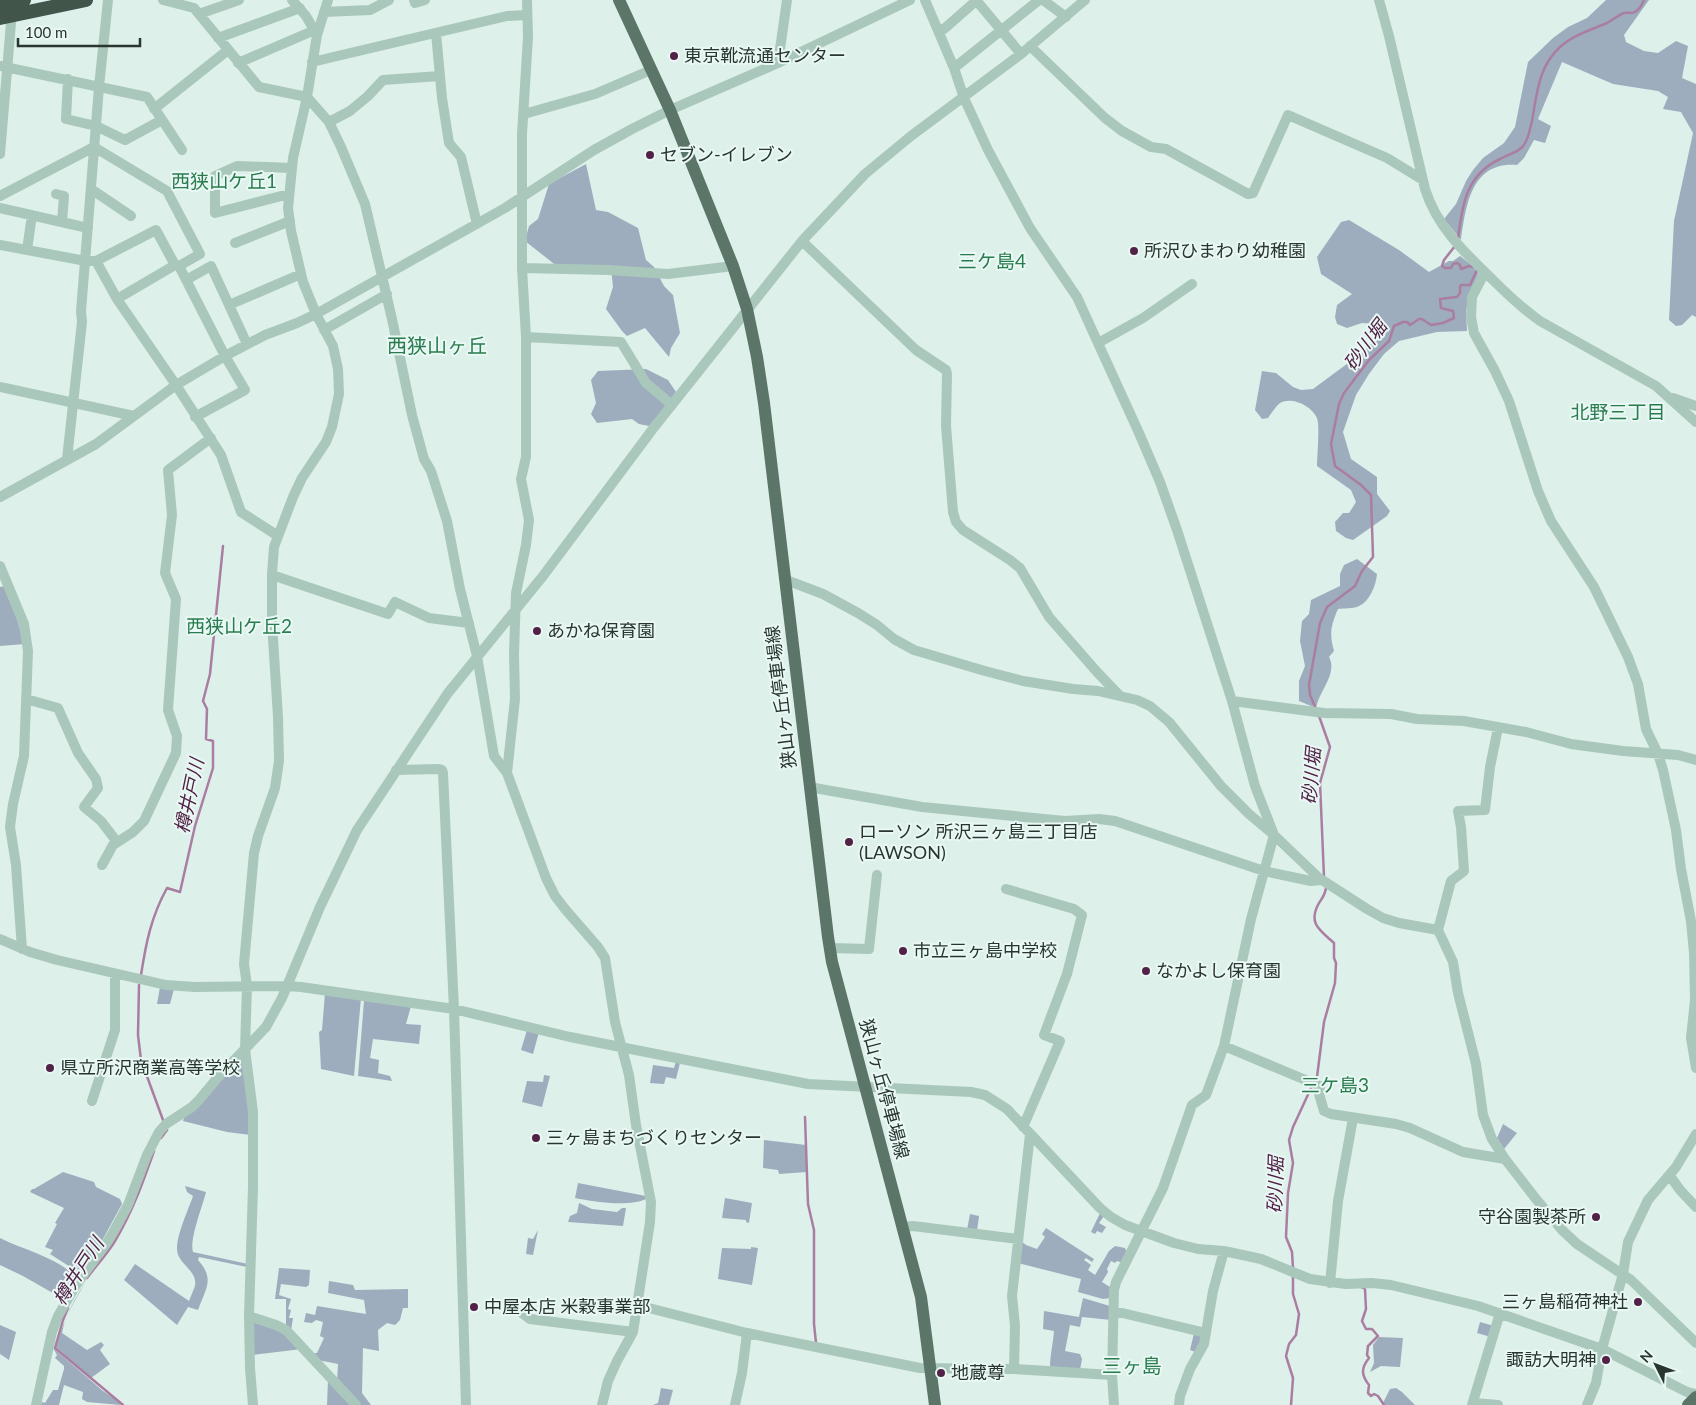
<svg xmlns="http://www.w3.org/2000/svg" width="1696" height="1405" viewBox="0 0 1696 1405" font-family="Lato,'Noto Sans JP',sans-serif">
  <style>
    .green { fill: #9eadbd }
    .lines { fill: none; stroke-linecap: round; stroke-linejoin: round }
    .stream { stroke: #aa7ea0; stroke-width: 2.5 }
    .minor { stroke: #aac7bc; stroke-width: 10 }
    .major { stroke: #5b7569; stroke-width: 12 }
    .highway { stroke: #41554b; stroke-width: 14 }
    .poi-dot { fill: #522246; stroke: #e9f8f4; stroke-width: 2 }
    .labels { text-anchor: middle; stroke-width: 4; stroke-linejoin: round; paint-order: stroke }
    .poi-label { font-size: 18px; fill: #29352f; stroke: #e9f8f4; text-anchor: start }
    .street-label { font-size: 18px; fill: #29352f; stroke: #e9f8f4 }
    .neighbourhood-label { font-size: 19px; fill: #297c4d; stroke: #e9f8f4 }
    .water-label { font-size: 19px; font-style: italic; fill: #522246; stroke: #e9f8f4 }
    .quarter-label { font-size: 20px; fill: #297c4d; stroke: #e9f8f4 }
  </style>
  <rect width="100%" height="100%" fill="#ddf0ea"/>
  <path class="green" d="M1606 0H1649L1624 35 1626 42 1644 51 1658 53 1676 41 1688 46 1682 78 1696 84V317L1692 315 1682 325 1676 326 1669 320 1674 221 1693 133 1681 112 1663 109 1668 97 1658 91 1613 84 1562 62 1538 119 1551 126 1545 143 1534 140 1524 158 1517 165C1471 161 1466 206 1461 240L1444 219 1456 204 1466 181 1473 170 1483 158 1504 143 1515 127 1528 62 1553 38 1568 27 1587 18Z
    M586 164 596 210 608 212 638 228 646 260 654 267 664 286 673 295 680 333 671 348 669 357 645 328 627 336 622 331 606 309 613 287 611 267H558L525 241 529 226 538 219 549 184Z
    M1349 220 1399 250 1429 272 1449 261H1453L1460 256 1479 271 1466 310 1467 331 1437 332 1399 341 1384 354 1369 374 1356 395 1343 432 1351 459 1377 477V494L1390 511 1387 516 1353 540 1346 538 1336 531 1335 522 1343 513H1349L1356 502 1351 490 1317 466C1317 456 1320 426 1317 418 1312 406 1292 396 1280 403 1276 406 1271 414 1268 418L1262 419 1255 410 1262 371 1276 373 1293 387 1301 390 1313 389 1363 352 1381 332 1377 324 1362 323 1347 328 1337 324 1335 317 1337 305 1352 294 1321 274 1317 257 1341 222Z
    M646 369 668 380 676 392 661 412 649 426 639 424 632 419 597 423 591 414 596 403 591 380 598 371Z
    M1357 559 1377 574C1376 585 1370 601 1359 606 1354 609 1344 608 1338 609 1331 625 1329 634 1334 651L1329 657C1338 674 1319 691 1316 708L1299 701V681L1305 666 1300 641 1302 621 1309 614 1311 600 1340 586V574L1344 565Z
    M6 586 25 644 0 646V587Z
    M160 987 174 989 170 1004H157Z
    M325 993 361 998 354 1076 321 1069 319 1032 322 1030Z
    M366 999 411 1006 406 1024 421 1025 419 1044 373 1039 370 1058 379 1060 378 1073 390 1076 392 1081 358 1076 364 1001Z
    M527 1030 539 1032 533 1054 521 1050Z
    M240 1058 243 1059 251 1135 227 1132 183 1121 184 1117Z
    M676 1061 680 1063 676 1079 666 1077 664 1084 650 1083 653 1065 674 1068Z
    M544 1075 550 1076 542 1107 522 1102 527 1081 543 1082Z
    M1503 1124 1517 1133 1504 1149 1497 1138Z
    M764 1140 806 1145 807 1172 779 1174 778 1170 763 1168Z
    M63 1172 94 1182 96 1187 120 1199 122 1204 98 1248 78 1272 50 1254 53 1250 45 1247 57 1224 55 1223 64 1208 30 1192 32 1189H34Z
    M578 1183 646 1196V1199C629 1207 594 1202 575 1198Z
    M185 1186 206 1192C203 1205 189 1240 193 1252L248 1264 247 1267 199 1257 198 1260C215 1279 206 1288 198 1310L188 1307 177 1325 124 1280 135 1264 189 1301C191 1296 193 1291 195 1286 198 1270 177 1264 177 1249 177 1233 188 1211 193 1196L187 1192Z
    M725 1198 752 1203 749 1223 746 1222V1220L722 1218Z
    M579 1203 592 1209 617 1212 622 1208H626L623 1226 568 1222 570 1216 577 1213Z
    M1100 1213 1104 1216 1099 1223 1106 1227 1102 1233 1097 1231 1095 1234 1091 1232Z
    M970 1214 979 1216 977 1231 967 1230Z
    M1046 1228 1094 1259 1092 1262 1086 1258 1084 1260 1091 1265 1088 1270 1095 1275 1109 1251 1115 1246 1125 1248 1127 1253 1123 1263 1117 1261 1115 1263 1111 1261 1107 1269 1108 1272 1102 1282 1113 1289 1111 1298 1103 1299 1078 1292 1081 1279 1018 1263 1020 1240 1026 1245 1037 1249 1045 1237 1042 1234Z
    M538 1230 533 1255 526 1254 528 1238 533 1239Z
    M0 1238C26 1251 57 1257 77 1278L65 1300 23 1276 0 1265Z
    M751 1247 758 1248 752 1285 718 1279 722 1248 751 1249Z
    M279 1268 310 1270 309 1285 306 1287 281 1284 279 1295 291 1299 288 1309 291 1310 289 1318H293L291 1331 286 1327V1299H275Z
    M86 1281 72 1306 65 1320 62 1333 87 1350 101 1342 104 1345 100 1350 110 1364 91 1378 56 1347C64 1320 71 1305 86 1281Z
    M329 1281 353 1285 355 1290 408 1289V1308H403L400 1320 395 1325 387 1323 378 1330 379 1351 363 1348 362 1393 371 1405H358L337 1382 338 1364 318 1360 313 1356 315 1353H317L324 1338 320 1336 323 1322 316 1320 312 1323 304 1322 306 1313 315 1315 317 1306 366 1314 364 1300 328 1293Z
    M1083 1298 1110 1306 1111 1320 1082 1317 1080 1327 1070 1325 1065 1351 1080 1354 1082 1359 1080 1370 1050 1368C1050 1355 1053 1344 1054 1331L1043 1329 1044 1311 1079 1317Z
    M253 1322 283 1330 302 1349 252 1355Z
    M1480 1322 1494 1326 1491 1337 1477 1333Z
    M0 1325 16 1332 9 1360 0 1354Z
    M1195 1329 1204 1332 1198 1353 1190 1350Z
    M1379 1337 1403 1338 1400 1367 1381 1366 1370 1372 1374 1363 1373 1345Z
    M53 1348 103 1391 115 1399 121 1405 87 1402 82 1399 83 1392 64 1385 59 1405H41L42 1402 45 1403 53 1390H58L64 1369V1366L55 1358 57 1355Z
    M328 1380 353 1405H327Z
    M661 1388 673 1390 669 1405H653L658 1403Z
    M1396 1388 1402 1392 1415 1405H1382L1390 1389Z"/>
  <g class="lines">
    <path class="stream" d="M1458 239C1462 205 1466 175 1500 159 1508 154 1521 152 1525 143 1529 137 1530 128 1532 121 1537 94 1538 67 1560 47 1573 35 1591 30 1607 23 1613 20 1618 15 1624 13 1628 12 1632 14 1635 12 1640 9 1642 5 1644 0
      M1455 246 1444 260 1442 266 1445 268H1451L1453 264 1457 263 1460 265 1461 269 1469 266 1473 267
      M1316 709 1310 695 1309 685 1320 623 1327 607 1355 586 1362 571 1373 557 1371 495 1361 485 1335 466 1331 444 1339 404 1344 393 1369 360 1389 341 1394 326 1403 322H1407L1410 325 1419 319H1422L1431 325 1443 323 1454 318 1453 311 1441 308 1440 299 1457 297 1460 293V287L1461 285H1470L1477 270
      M1319 716 1330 747 1320 783 1324 877
      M141 975C146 943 151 917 167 888L180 892 195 826 213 768V741L206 739 207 709 203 701 210 674 223 546
      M139 985 138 1035 141 1060 163 1120
      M1315 1081 1317 1077 1324 1022 1335 983 1336 963 1334 958V943C1321 931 1307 924 1319 903 1323 897 1325 895 1326 888
      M805 1117 808 1204 814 1230V1324L816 1343
      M161 1138 167 1130
      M1293 1268 1292 1252 1286 1237 1288 1193 1293 1163 1289 1140 1293 1127 1312 1086
      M87 1278C96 1266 107 1254 115 1241 132 1213 143 1182 154 1151
      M1361 1287 1365 1289 1366 1309 1362 1321 1366 1329H1372L1378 1336 1368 1346 1367 1355 1369 1358C1361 1368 1361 1375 1369 1385L1368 1393 1371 1396 1374 1394 1378 1396 1384 1405
      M68 1308 63 1320 55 1348 123 1405
      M1291 1405 1293 1378 1286 1356 1289 1344 1296 1335 1299 1314 1293 1294V1276"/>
    <path class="minor" d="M163 0 194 8 259 87 307 97 329 122 341 147 365 204 392 319 412 415 424 459 431 471 447 521 460 589 477 656 494 756 507 773 546 878 555 896 565 909 598 947 605 958 615 1022 629 1075 636 1125 651 1202 650 1222 633 1332 617 1361 608 1381 602 1405
      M292 0 306 16 317 35
      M414 0 415 3 425 0
      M925 0 954 68 964 98 988 150 1030 228 1077 297 1139 433 1160 482 1177 530 1232 701 1255 786 1274 835 1319 878 1367 909 1383 918 1399 923 1438 930 1453 962 1458 993 1476 1064 1483 1115 1492 1139 1505 1159 1536 1199 1562 1230 1577 1244 1631 1280 1696 1343
      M976 0 1021 54
      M1043 0 1066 17
      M1379 0 1389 36 1425 189C1437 227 1465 253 1493 280 1508 295 1523 309 1540 321L1656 386 1696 422
      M324 12 370 10 389 0
      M199 14 239 0
      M938 30 944 29 977 0
      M436 33 442 98 449 143 461 157 477 224
      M218 38 300 8
      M1030 46 1105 118 1122 131 1151 147 1166 149 1248 194 1253 193 1288 115 1387 158 1423 180
      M312 62 507 16 527 15
      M238 63 315 30
      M778 63 787 0
      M0 66 147 97 182 150
      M954 68 1039 0
      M68 79 66 119 96 126 125 140 162 120
      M154 109 228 50
      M524 114 595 94 651 70
      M329 122 350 111 368 96 383 80 440 76
      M0 154 12 11
      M91 189 131 216
      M56 194 64 196 62 222
      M289 194 215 213V176L237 166 292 168
      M0 196 94 147 167 191 200 254 179 266 225 356 245 390 195 417
      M0 208 88 228
      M802 241 916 350 946 370 947 374 946 426 953 512 956 522 963 530 1010 560 1020 568 1049 617 1097 672 1120 696
      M235 243 290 221
      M0 245 86 261H96L117 299 176 385 221 455 241 512 278 536
      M27 250 32 215
      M96 261 156 230 175 265 117 299
      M522 268 608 270 668 274 733 266
      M1485 272 1472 297 1471 317 1474 333 1495 371 1509 401 1538 491 1551 521 1594 587 1628 657 1638 684 1646 729 1658 754 1663 770 1676 830 1681 869 1691 921 1694 953 1695 1000 1691 1038 1696 1068
      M186 280 211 266 247 344
      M229 305 301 274
      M324 330 387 294
      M526 337 621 342 646 383 672 405
      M1098 343 1143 318 1192 284
      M0 387 134 416
      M1673 398 1696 406
      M67 459 82 322 81 311 99 87 108 0
      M0 497 96 444 176 385 225 356 265 335 297 323 316 314 505 208 594 150 632 129 670 110 778 63 910 0
      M0 566 24 624 28 651 24 756 13 804 10 827 16 865 22 949
      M272 575 388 614 395 602 429 618 469 623
      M786 580 823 594 858 613 877 625 894 639 914 650 985 671 1023 681 1073 689 1098 691 1137 700 1150 706 1169 722 1221 786 1249 814 1274 835 1251 919 1224 1046 1206 1095 1192 1105 1163 1188 1116 1282 1114 1290 1112 1375 1114 1405
      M26 699 58 708 78 753 96 779 98 788 84 807 101 821 117 842
      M1232 701 1324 713 1391 714 1417 719 1464 721 1526 732 1571 744 1623 751 1678 755 1696 760
      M396 770 439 769 442 770 443 773 454 1009 466 1405
      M507 773 515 699 514 654 516 593 526 545 529 520 521 479 526 457V337L522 268V134L528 37 527 0
      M809 787 922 807 1065 821 1099 819 1115 821 1264 871 1311 881 1322 880
      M102 865 113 845 133 832 144 821 176 753 177 736 168 710 176 599 165 573 172 515 168 470 211 438
      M1006 889 1074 909 1082 915 1067 974 1044 1035 1060 1041 1023 1127
      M1438 930 1451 881 1464 871 1461 827 1458 811 1485 810 1490 767 1498 728
      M0 939 30 952 57 960 166 985 195 987 287 986 301 987 454 1009 570 1037 808 1084 971 1092 985 1095 1007 1109 1100 1208 1111 1217 1125 1225 1174 1243 1198 1249 1224 1251 1261 1259 1310 1279 1346 1284 1372 1283 1391 1285 1478 1306 1602 1349 1687 1392 1696 1394
      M830 948 869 949 877 875
      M1224 1046 1320 1086 1319 1094 1324 1111 1331 1114 1396 1124 1410 1128 1463 1152 1505 1159
      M92 1101 115 1030V974
      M1670 1176 1680 1190 1696 1207
      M902 1227 913 1226 1018 1239
      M1330 1283 1338 1201 1353 1118
      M637 1305 747 1333 920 1368 1014 1369 1112 1375
      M1114 1311 1206 1333
      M522 1313 530 1319 633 1332
      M249 1316 276 1325 286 1330 356 1405
      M1014 1369 1015 1326 1012 1296 1030 1134
      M1474 1403 1498 1405
      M36 1405 52 1332 58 1316 76 1285 108 1241 115 1229 128 1205 147 1155 159 1132 166 1124 192 1107 199 1100 219 1076 266 1027 282 998 320 907 357 830 448 693 543 576 652 430 802 241 865 174 911 136 1021 54 1085 0
      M253 1405 250 1368 249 1316 253 1187V1112L245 1049 247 986 244 964 254 853 258 836 275 788 279 761 278 717 272 623V574L274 547 293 497 302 478 326 442 332 427 339 394 338 369 333 346 316 314 303 282 291 231 288 208 293 158 307 97 317 35 328 0
      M735 1405 742 1373 747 1333
      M1179 1405 1180 1396 1190 1369 1204 1344 1213 1291 1224 1251
      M1472 1405 1500 1313
      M1587 1405 1596 1383 1602 1349 1623 1274 1628 1242 1648 1200 1676 1167 1696 1134"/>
    <path class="major" d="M619 0 670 110 733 266 747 309 757 357 764 403 828 937 832 962 921 1297 935 1405
      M1688 1405 1696 1397"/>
    <path class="highway" d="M0 5 24 0
      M0 18 86 0"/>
  </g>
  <g class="poi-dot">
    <circle cx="674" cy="56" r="5"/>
    <circle cx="650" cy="155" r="5"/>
    <circle cx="1134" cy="251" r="5"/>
    <circle cx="537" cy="631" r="5"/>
    <circle cx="849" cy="842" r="5"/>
    <circle cx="903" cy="951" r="5"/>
    <circle cx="1146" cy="971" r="5"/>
    <circle cx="50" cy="1068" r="5"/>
    <circle cx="536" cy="1138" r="5"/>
    <circle cx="1596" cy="1217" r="5"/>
    <circle cx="1638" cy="1302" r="5"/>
    <circle cx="474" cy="1307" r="5"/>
    <circle cx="1606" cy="1360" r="5"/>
    <circle cx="941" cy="1373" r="5"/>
  </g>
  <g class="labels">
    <g class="poi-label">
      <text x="684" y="62">東京靴流通センター</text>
      <text x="660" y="161">セブン-イレブン</text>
      <text x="1144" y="257">所沢ひまわり幼稚園</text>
      <text x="547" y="637">あかね保育園</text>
      <text x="859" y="838">ローソン 所沢三ヶ島三丁目店<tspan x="859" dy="21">(LAWSON)</tspan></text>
      <text x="913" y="957">市立三ヶ島中学校</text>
      <text x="1156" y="977">なかよし保育園</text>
      <text x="60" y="1074">県立所沢商業高等学校</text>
      <text x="546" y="1144">三ヶ島まちづくりセンター</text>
      <text x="1586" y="1223" text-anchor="end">守谷園製茶所</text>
      <text x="1628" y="1308" text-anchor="end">三ヶ島稲荷神社</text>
      <text x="484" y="1313">中屋本店 米穀事業部</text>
      <text x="1596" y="1366" text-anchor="end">諏訪大明神</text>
      <text x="951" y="1379">地蔵尊</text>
    </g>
    <g class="street-label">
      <text transform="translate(781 697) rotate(-97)" y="6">狭山ヶ丘停車場線</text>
      <text transform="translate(884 1089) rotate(75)" y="6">狭山ヶ丘停車場線</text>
    </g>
    <g class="neighbourhood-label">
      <text x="224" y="188">西狭山ケ丘1</text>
      <text x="992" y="268">三ケ島4</text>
      <text x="1618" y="419">北野三丁目</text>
      <text x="239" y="633">西狭山ケ丘2</text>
      <text x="1335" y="1092">三ケ島3</text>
    </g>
    <g class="water-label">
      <text transform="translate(1365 345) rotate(-53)" y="7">砂川堀</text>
      <text transform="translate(1311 776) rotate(-85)" y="7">砂川堀</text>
      <text transform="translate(189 796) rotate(-78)" y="7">樽井戸川</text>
      <text transform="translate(1275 1185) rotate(-88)" y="7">砂川堀</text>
      <text transform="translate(78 1271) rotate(-57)" y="7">樽井戸川</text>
    </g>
    <g class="quarter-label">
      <text x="437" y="353">西狭山ヶ丘</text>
      <text x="1132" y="1373">三ヶ島</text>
    </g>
  </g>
  <g transform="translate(1656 1365) rotate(312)" stroke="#e9f8f4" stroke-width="4" paint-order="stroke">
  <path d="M0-4L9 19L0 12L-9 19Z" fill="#29352f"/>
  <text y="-8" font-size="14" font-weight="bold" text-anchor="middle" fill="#29352f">N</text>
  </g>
  <path d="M18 38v8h122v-8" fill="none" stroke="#29352f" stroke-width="2.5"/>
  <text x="25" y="38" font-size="15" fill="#29352f" stroke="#e9f8f4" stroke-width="4" paint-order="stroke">100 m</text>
</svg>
